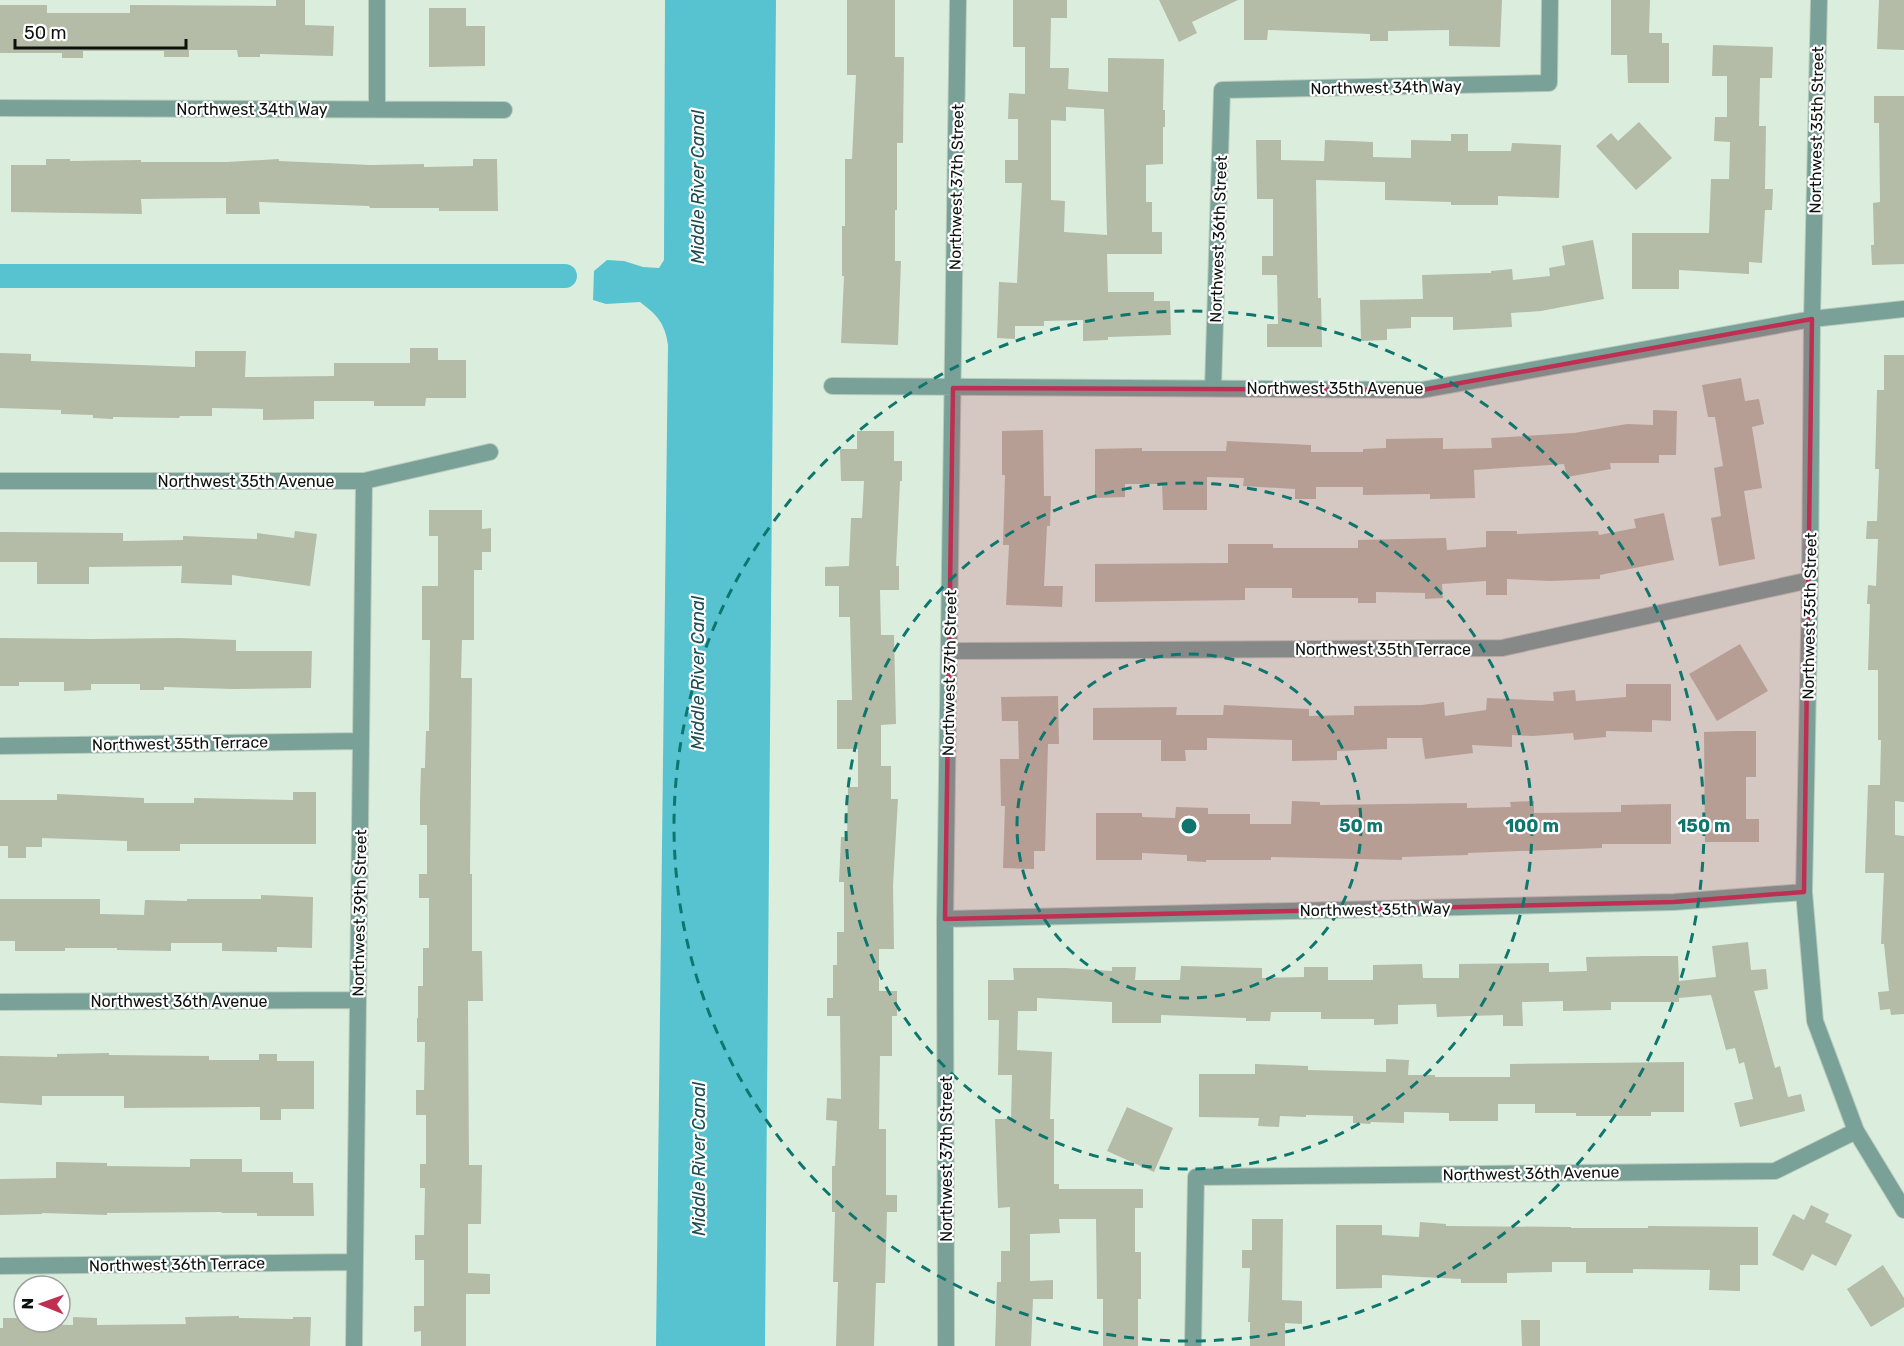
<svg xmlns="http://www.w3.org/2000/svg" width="1904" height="1346" viewBox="0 0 1904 1346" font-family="Rubik,sans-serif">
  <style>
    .water { fill: #57c3d1 }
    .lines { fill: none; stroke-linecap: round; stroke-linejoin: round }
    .canal { stroke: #57c3d1; stroke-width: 24 }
    .building { fill: #b4bba7; fill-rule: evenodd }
    .minor-casing { stroke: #bacbbc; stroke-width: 18 }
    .minor { stroke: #7aa198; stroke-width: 16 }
    .marked { fill: #bf2f52; fill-opacity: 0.2; stroke: #bf2f52; stroke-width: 4.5; stroke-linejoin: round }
    .ring { fill: none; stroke: #0f766e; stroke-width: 3; stroke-dasharray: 10 8 }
    .labels { text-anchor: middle; stroke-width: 4.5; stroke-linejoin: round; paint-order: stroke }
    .street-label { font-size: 16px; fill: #0b110c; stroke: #fff }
    .water-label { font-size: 18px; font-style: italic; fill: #1d4d53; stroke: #fff }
    .centre { fill: #0f766e; stroke: #fff; stroke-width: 3 }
    .ring-label { font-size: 18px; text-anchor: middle; font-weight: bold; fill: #0f766e; stroke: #fff; stroke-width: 4.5; stroke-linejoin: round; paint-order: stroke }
  </style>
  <rect width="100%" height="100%" fill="#dbeede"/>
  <path class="water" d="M665 0H776L765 1346H656L668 345C665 323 657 315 640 302L606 304 593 300 594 271 607 260 624 261 643 267 659 268 664 260Z"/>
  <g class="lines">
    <path class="canal" d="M0 276H565"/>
  </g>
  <path class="building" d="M276 0H305V25L334 26 333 56 260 54V57H238L237 50H189V57H164V51H83V58H62V53H0V5H47V13H130V5L276 6Z
    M847 0H895V57H904L903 143H897V210H895V261H901L898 345 841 343 844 276H842V226H845V159H852L856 75H847Z
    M1013 0H1067V18H1051L1050 68H1069L1068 89 1108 92V58L1164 59 1163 110H1165V127H1163V164L1146 165V202H1152V232H1162V254H1107L1108 292H1154V301H1170L1171 335 1108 337V340L1083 341V320L1044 321V326H1015V339L997 338 999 282 1017 283 1022 183H1005V160H1018V119H1008L1009 93 1025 94V47H1013ZM1066 107 1104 109 1107 235 1064 232 1065 201 1051 200V120L1066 121Z
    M1159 0H1238L1192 22 1197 33 1179 42Z
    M1244 0H1502L1500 47 1449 46V30L1388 31V41H1370V34L1268 30 1267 40H1244Z
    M1611 0H1650L1649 33H1662V43H1669V83H1628L1627 55H1611Z
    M1879 0H1904V50L1877 49Z
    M429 8H466V26H485V66L429 67Z
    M1713 45 1773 47 1772 78H1760L1759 126H1766L1765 189H1773L1772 210H1765L1762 263 1749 262V274L1679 270V289H1632V233H1709L1711 179H1729L1730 142 1714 141 1715 117H1727V76H1712Z
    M1874 96H1904V264L1872 265 1871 245H1874L1873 203 1880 202 1879 123H1874Z
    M1639 122 1672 158 1636 190 1596 146 1611 133 1618 141Z
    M1451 134H1468V151H1511L1512 143 1561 145 1559 198 1498 196V205H1451V202L1385 200V182L1316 180 1318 298H1321L1322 347H1267V324H1278L1277 275H1262V256H1273V199H1257L1256 140H1281V160L1324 161 1325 140 1373 142V157L1411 158V140L1451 141Z
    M46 159H70V161L141 160V162H227L279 159V161L371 165 424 164V167L473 166V159H497L498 211H439V208H370L369 206 259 202 260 214H226V198L141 199 142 214 11 212V165H46Z
    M1593 240 1604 299 1541 311 1511 313 1512 327 1453 330V317H1411V328L1387 329V340L1361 341 1360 300 1423 299 1422 275 1491 273V271L1512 269 1513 280 1550 276 1549 268 1565 265 1562 246Z
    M410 348H438V360H466V398H426L425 406H374V401H314V419L263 420V409L212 408V416H180L179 418 113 417V419L93 418V415L61 414V410L0 408V353L31 354V361L195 367V351H246L245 377 334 376V363H410Z
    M1884 355H1904V802L1895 801V835L1904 836V1014L1891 1015 1890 1009 1880 1010 1878 992 1889 991 1884 944H1881L1884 873H1865L1868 785H1880L1881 740H1878V670H1868L1870 604H1867L1868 585 1876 586 1878 539H1866L1867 521H1877L1879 469H1875L1877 390H1884Z
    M1741 378 1745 401 1759 399 1764 424 1752 427 1762 488 1744 491 1755 559 1719 566 1711 518 1721 516 1714 468 1723 466 1715 417H1708L1702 385Z
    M1653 410 1677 411 1676 455H1659V463H1610L1611 469 1567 477 1564 464 1474 470 1475 498 1430 499V494L1363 495V487H1316V499H1295V489L1243 486 1244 478 1207 477V510H1163L1162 484H1125V497L1095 498V449L1142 448V451H1226L1227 441 1311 445V452H1363V449L1386 448V439L1443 438V449L1492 448 1491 438 1574 433 1627 424 1653 425Z
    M1043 430 1044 496H1051L1050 526H1047L1044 586H1063L1062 607 1006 605 1009 545H1003L1005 475H1002V431Z
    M857 431H894V461H902V481H900L896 566H899V590H880L881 635H894L896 724 881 725V766H891V799H898L893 885 894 949H879V991H897V1016H892V1056H880L879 1129H886V1195H897V1212H887L885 1283H876L874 1346H836L838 1282H833L835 1212H832V1166H835L837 1121 826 1120 827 1098 841 1099 840 1016H827V998H833V965H837V932H844V882H839L841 837H847L848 787H858V749H837V700H852L850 617H839V586H825V567L849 566 851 518H862L864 481H841L840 449H857Z
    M429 510H482V529L491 528V552H482V570H474V640H462L461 678H472L470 874H472V951H482L483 1001H468L469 1165H482L481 1224H468V1273L490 1274V1294H466V1346H421V1331L414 1332V1306H424V1260H415V1235H424L425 1188H420V1164H426V1115H416V1090H424L425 1042H417V1018H418V986H423V948H429V898H419V874H427V825H420V800L421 768H425L426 731H429L430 640H422V586H438V536H429Z
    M1664 513 1674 560 1600 575V579L1550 581 1507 579V595H1486V581L1442 584 1443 598 1425 599V593L1376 592V603H1358V598H1292V588H1245V600L1095 602V564L1228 563V544H1273V548H1358V540L1446 538 1447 550 1486 547V531H1517V534L1598 531 1599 535 1636 528 1634 519Z
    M295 531 317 534 310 586 232 575V585L181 583 182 566 89 567V584H37V562H0V532L123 533V541L183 540V536L257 539V533L294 538Z
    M0 638 91 639 179 638 236 640V651H312L311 688 234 689 164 687V690H140V684H91V690L64 691V682H19V686H0Z
    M1740 644 1768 691 1717 721 1689 674Z
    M1626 684H1671V721L1652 720V732L1606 731V737L1574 740 1573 733 1533 736 1512 735V747L1472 745 1473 753 1425 759 1422 738H1387V749L1337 751V760L1292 761V740L1207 738V750H1185L1186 761H1161V740H1093V708L1177 707 1176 715H1223L1224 705 1309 709V716L1354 715V706L1422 705 1444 702 1445 716 1486 710 1487 698 1554 701 1553 692 1575 690 1576 701 1626 697Z
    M1058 696 1059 744H1048L1045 851H1034V869L1003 868 1005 806H1001L1000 759H1019L1018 721H1002L1001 697Z
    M1738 731H1756V777H1746V819H1759V842H1705L1704 732Z
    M293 792H316V844H180V851H127V841L42 838V847H26V858H8V846H0V800H57V794L144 798V803H194V798L293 800Z
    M1292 801 1320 802V805L1467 803V808L1511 807 1510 802 1534 801V813L1621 812V805L1671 804V844H1602V848L1468 853V855L1402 857V860L1271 857V860H1206V862L1187 861V855L1142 853V860H1096V813H1142V817L1175 818 1176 807 1208 808V814H1250V824H1291Z
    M261 895 313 897 312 948 277 947V952L222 951V943H171V951L117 950V948H65V951H15V941H0V899H100V914L144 915 145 900 187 901V899H261Z
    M1748 942 1751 970 1766 969 1768 989 1754 991 1775 1068 1780 1066 1788 1097 1801 1094 1805 1111 1740 1127 1734 1103 1753 1099 1744 1062 1739 1064 1735 1048 1726 1050 1711 995 1679 998V1002H1611V1010L1563 1011V1001L1522 1002 1523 1026H1503V1015L1437 1017 1436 1004 1398 1005V1024L1374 1025V1019H1321V1012H1271L1270 1021H1246V1018L1161 1015V1023H1112V1002L1037 998V1011H1018L1017 1050 1052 1052 1050 1119H1054V1184H1059V1189H1143V1208H1135V1252H1141V1299H1138V1346H1103V1299H1097L1096 1219H1059L1060 1233 1030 1234V1281L1053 1280V1299H1033L1031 1346H995L997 1282H1001V1251H1010V1207L998 1208 995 1119H1011L1012 1075H998L999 1020H988V980H1014L1013 968H1066L1112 971V967H1136L1135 980H1180L1181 966 1262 968V978L1304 977V967H1328V980H1373V965L1422 964 1423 978H1459V964L1549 963V972L1587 971 1586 957 1646 956H1678L1679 981 1716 977 1712 946Z
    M109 1053V1055L209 1056V1060H259V1054H277V1061H314V1109H281V1120H260V1107L124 1108V1096H42V1105L0 1103V1056L57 1057V1054Z
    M1386 1059 1409 1060 1408 1075H1435V1077H1510V1064L1684 1062V1112H1651V1116H1576V1113H1535V1104H1498V1121H1449V1113L1404 1112V1123L1371 1122 1370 1124 1353 1123V1116L1306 1115V1117L1280 1116 1279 1127 1258 1126 1259 1118 1199 1117V1074H1255V1064L1308 1066V1070L1386 1072Z
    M1127 1107 1173 1128 1154 1172 1107 1151Z
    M190 1159H242V1172H293V1183H313L314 1216H257V1213H222L221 1212 107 1213V1215L42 1213V1214L0 1215V1179L56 1178V1162L107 1163V1166L190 1167Z
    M1811 1205 1829 1214 1825 1222 1852 1235 1836 1266 1812 1254 1803 1271 1772 1255 1793 1214 1804 1220Z
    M1252 1219H1283L1282 1300 1302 1301V1324L1285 1323V1346H1250V1322H1248L1250 1268H1242V1250H1252Z
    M1420 1222 1446 1224V1226L1571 1227V1228H1648V1226L1758 1227V1265H1740V1291L1709 1290 1710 1270 1633 1269V1273H1586V1262H1552V1272L1507 1273V1283H1461V1279L1382 1275V1288L1336 1289V1225H1382V1235L1419 1237Z
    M1883 1265 1904 1298V1307L1871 1327 1847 1289Z
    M239 1316V1318L293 1319V1317H311L310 1346H0V1328H3V1318H24V1324L73 1325V1317L97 1318V1325L186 1324 185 1317Z
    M1521 1320H1540V1346H1522Z"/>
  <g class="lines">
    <defs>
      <path id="minor" d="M377 0V109
        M1819 0 1812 319 1810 580 1804 892 1815 1021 1856 1131 1904 1210
        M0 108 504 110
        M832 386 1422 390 1812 319 1904 309
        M1213 388 1222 90 1549 83 1550 0
        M0 481H364L490 452
        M949 651 1502 648 1810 580
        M0 746 361 741
        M945 919 1674 902 1804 892
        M0 1002 358 1000
        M0 1266 355 1262
        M354 1346 364 481
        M946 1346 945 919 958 0
        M1193 1346 1196 1177 1775 1171 1856 1131"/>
    </defs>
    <use href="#minor" class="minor-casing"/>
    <use href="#minor" class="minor"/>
  </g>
  <path class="marked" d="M1812 319 1804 892 1674 902 945 919 953 388 1422 390Z"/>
  <g class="ring">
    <circle cx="1189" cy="826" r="172"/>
    <circle cx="1189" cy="826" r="343"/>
    <circle cx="1189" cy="826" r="515"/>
  </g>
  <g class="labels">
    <g class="street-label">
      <text transform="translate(1386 87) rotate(-1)" y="6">Northwest 34th Way</text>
      <text x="252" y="115">Northwest 34th Way</text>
      <text transform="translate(1816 130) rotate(-89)" y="6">Northwest 35th Street</text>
      <text transform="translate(956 187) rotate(-89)" y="6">Northwest 37th Street</text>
      <text transform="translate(1218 239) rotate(-88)" y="6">Northwest 36th Street</text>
      <text x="1335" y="394">Northwest 35th Avenue</text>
      <text x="246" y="487">Northwest 35th Avenue</text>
      <text transform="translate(1809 616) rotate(-89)" y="6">Northwest 35th Street</text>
      <text x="1383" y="655">Northwest 35th Terrace</text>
      <text transform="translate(949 673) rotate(-89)" y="6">Northwest 37th Street</text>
      <text transform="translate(180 743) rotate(-1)" y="6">Northwest 35th Terrace</text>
      <text transform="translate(1375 909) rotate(-1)" y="6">Northwest 35th Way</text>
      <text transform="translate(359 913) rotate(-89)" y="6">Northwest 39th Street</text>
      <text x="179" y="1007">Northwest 36th Avenue</text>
      <text transform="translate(946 1159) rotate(-90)" y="6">Northwest 37th Street</text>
      <text transform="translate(1531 1173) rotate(-1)" y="6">Northwest 36th Avenue</text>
      <text transform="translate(177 1264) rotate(-1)" y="6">Northwest 36th Terrace</text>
    </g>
    <g class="water-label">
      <text transform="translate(698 187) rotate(-90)" y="6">Middle River Canal</text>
      <text transform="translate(698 673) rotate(-90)" y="6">Middle River Canal</text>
      <text transform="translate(699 1159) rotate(-90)" y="6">Middle River Canal</text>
    </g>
  </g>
  <circle cx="1189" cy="826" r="9" class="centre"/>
  <g class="ring-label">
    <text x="1361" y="832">50 m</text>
    <text x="1532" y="832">100 m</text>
    <text x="1704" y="832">150 m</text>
  </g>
  <g transform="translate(42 1304) rotate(271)"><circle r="28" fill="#ffffff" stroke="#9da09e" stroke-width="1.5"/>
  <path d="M0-4.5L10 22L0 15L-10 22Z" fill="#bf2f52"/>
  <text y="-9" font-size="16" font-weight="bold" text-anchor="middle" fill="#0b110c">N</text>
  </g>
  <path d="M15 39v9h171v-9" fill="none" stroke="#0b110c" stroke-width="3"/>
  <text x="24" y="39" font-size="18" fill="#0b110c" stroke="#ffffff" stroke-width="4.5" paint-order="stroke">50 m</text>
</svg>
